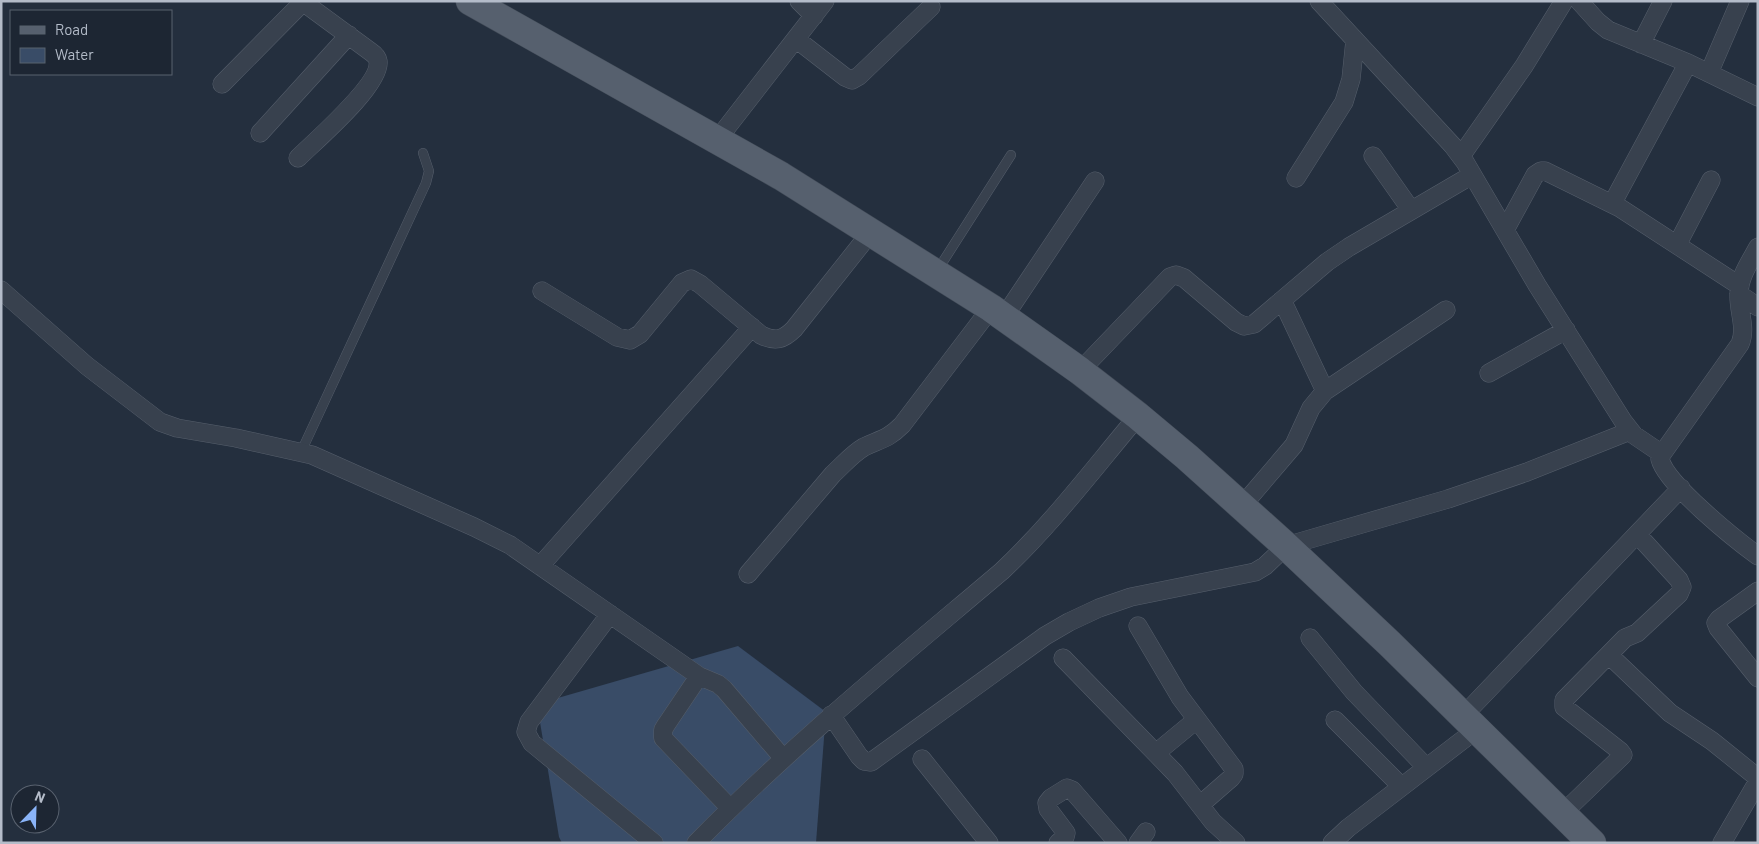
<svg xmlns="http://www.w3.org/2000/svg" width="1759" height="844" viewBox="0 0 1759 844" font-family="Barlow,sans-serif">
  <style>
    .water { fill: #394c67 }
    .lines { fill: none; stroke-linecap: round; stroke-linejoin: round }
    .service-casing { stroke: #565f6c; stroke-width: 10 }
    .minor-casing { stroke: #565f6c; stroke-width: 19 }
    .primary-casing { stroke: #414a57; stroke-width: 29 }
    .service { stroke: #38414e; stroke-width: 9 }
    .minor { stroke: #38414e; stroke-width: 18 }
    .primary { stroke: #56606e; stroke-width: 28 }
  </style>
  <rect width="100%" height="100%" fill="#242f3e"/>
  <path class="water" d="M738 646 826 712 816 843H562L559 837 537 704Z"/>
  <g class="lines">
    <defs>
      <path id="service" d="M937 271 1011 155
        M301 452 426 183 429 171 423 153"/>
      <path id="minor" d="M799 1 814 16
        M1319 1 1453 146 1465 162 1537 285 1623 421 1634 435 1662 454
        M1579 1 1598 22 1608 30 1688 63 1758 97
        M796 39 845 77 852 80 859 76 931 7
        M1641 44 1663 1
        M1709 73 1740 1
        M222 84 304 1
        M260 133 349 35
        M717 140 825 1
        M1373 156 1411 210
        M1461 156 1524 66 1564 1
        M298 158C315 141 382 84 378 61 377 56 374 54 371 52L303 2
        M1296 178 1344 102 1351 79 1355 40
        M1612 204 1688 63
        M1505 230 1535 175 1541 171H1545L1620 208 1740 286
        M1677 245 1711 180
        M1758 247C1750 262 1739 277 1739 294 1738 311 1747 328 1740 344L1662 454 1660 459C1666 484 1736 540 1758 556
        M1 290 87 366 160 422 177 428 236 438 312 455 474 527 510 545 699 676 718 684 724 689 783 758
        M542 291 617 337 630 340 640 334 682 283 691 279 700 284 761 335C775 342 783 340 794 329L871 232
        M1739 294 1758 307
        M1282 300 1325 391
        M1004 317 1095 181
        M1080 371 1170 277 1176 275 1184 278 1236 322 1244 326 1254 324 1327 262 1349 247 1472 175
        M1489 373 1566 330
        M1242 506 1294 445 1311 408 1325 391 1446 310
        M540 566 752 327
        M748 574 833 474C843 465 852 454 864 447 881 439 888 439 902 425L991 308
        M1758 591 1719 619 1716 623 1718 628 1758 678
        M610 614 529 722 526 732 532 743 654 843
        M1138 626 1180 697 1234 769V774L1231 778 1200 805
        M1310 638 1354 692 1426 767
        M1609 655 1670 713 1712 741 1758 778
        M1063 658 1175 773 1213 822 1236 843
        M699 676 666 725 663 730V738L730 808
        M831 715 859 756 864 761 871 762 1045 636 1069 622 1099 608 1131 597 1255 572 1265 566 1286 546 1448 499 1527 472 1630 431
        M1463 716 1681 488
        M1335 720 1401 786
        M1156 753 1196 720
        M922 759 989 843
        M1563 813 1623 755 1620 751 1564 707V700L1625 638 1637 633 1679 594 1682 587 1679 580 1637 534
        M696 843C792 745 898 659 1002 571 1052 524 1094 468 1138 416
        M1058 843 1065 837 1066 833 1048 809 1047 803 1051 798 1067 788 1072 790 1118 843
        M1138 843 1146 832
        M1332 843 1348 828 1477 729
        M1722 843 1758 781"/>
      <path id="primary" d="M470 1 781 176 991 308 1080 371 1138 416 1187 457 1286 546 1390 644 1592 843"/>
    </defs>
    <use href="#service" class="service-casing"/>
    <use href="#minor" class="minor-casing"/>
    <use href="#primary" class="primary-casing"/>
    <use href="#service" class="service"/>
    <use href="#minor" class="minor"/>
    <use href="#primary" class="primary"/>
  </g>
  <rect width="1759" height="844" fill="none" stroke="#b4bcc9" stroke-width="5"/>
  <rect x="10" y="10" width="162" height="65" fill="#1d2633" stroke="#59626f"/>
  <rect x="20" y="26" width="25" height="8" fill="#56606e" stroke="#59626f"/>
  <text x="55" y="35" font-size="15" fill="#b4bcc9">Road</text>
  <rect x="20" y="48" width="25" height="15" fill="#394c67" stroke="#59626f"/>
  <text x="55" y="60" font-size="15" fill="#b4bcc9">Water</text>
  <g transform="translate(35 809) rotate(23)"><circle r="24" fill="#1d2633" stroke="#59626f"/>
  <path d="M0-4L9 19L0 12L-9 19Z" fill="#8ab4f8"/>
  <text y="-8" font-size="14" font-weight="bold" text-anchor="middle" fill="#b4bcc9">N</text>
  </g>
</svg>
